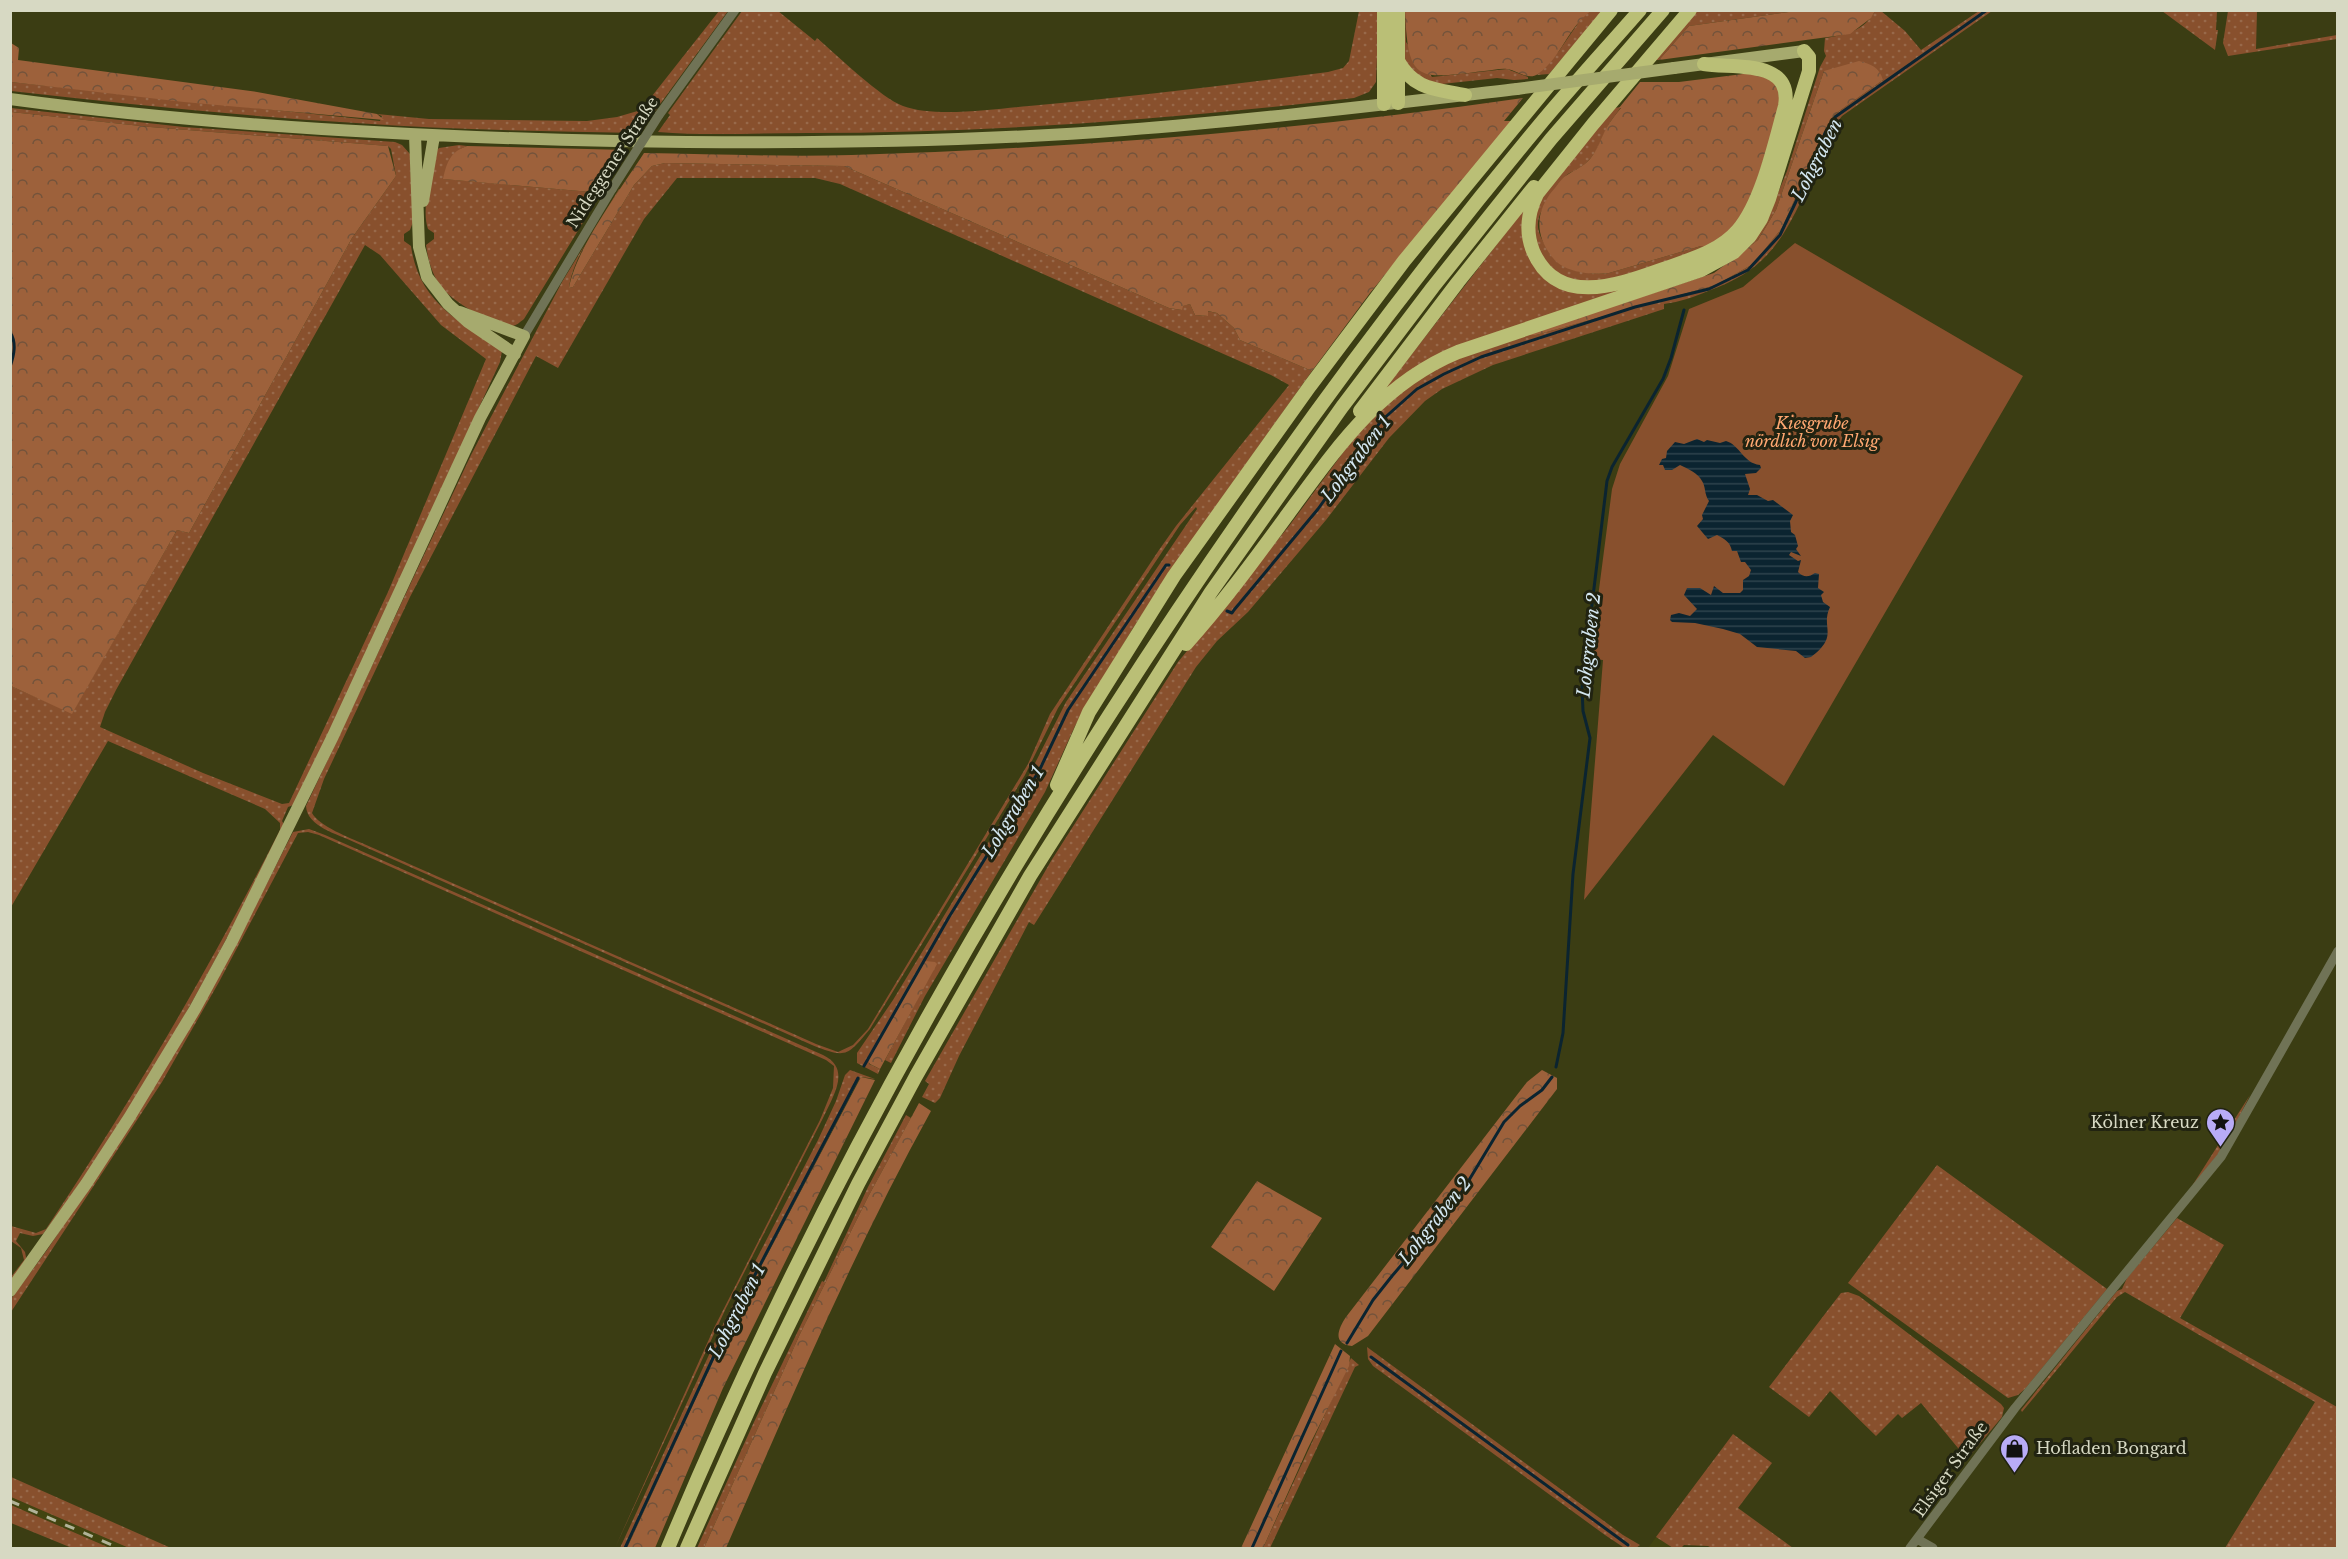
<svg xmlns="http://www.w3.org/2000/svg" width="2348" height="1559" viewBox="0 0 2348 1559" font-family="'Libre Baskerville',serif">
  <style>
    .built { fill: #424410 }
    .grass { fill: url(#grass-dots); fill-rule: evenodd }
    .forest { fill: url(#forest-crowns) }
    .park { fill: #88502d }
    .water { fill: url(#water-rules) }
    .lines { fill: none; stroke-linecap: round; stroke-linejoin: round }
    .stream { stroke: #0b2430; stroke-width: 3 }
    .minor { stroke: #707356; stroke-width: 9 }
    .major { stroke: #a6aa6e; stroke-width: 12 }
    .highway { stroke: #babf76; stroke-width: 14 }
    .rail { stroke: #b1b398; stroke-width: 3; stroke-dasharray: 10 10; stroke-linecap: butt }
    .minor-bridge { stroke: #707356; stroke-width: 9 }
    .major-bridge { stroke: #a6aa6e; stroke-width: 12 }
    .labels { text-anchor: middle; stroke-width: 6; stroke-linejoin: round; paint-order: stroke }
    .street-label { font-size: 16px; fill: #d7d9c3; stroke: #212311 }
    .park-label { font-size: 16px; font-style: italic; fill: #fea771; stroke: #212311 }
    .poi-label { font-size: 16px; fill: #d7d9c3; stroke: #212311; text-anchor: end }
    .water-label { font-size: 18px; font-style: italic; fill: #d4e7f1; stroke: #212311 }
  </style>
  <defs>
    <pattern id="grass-dots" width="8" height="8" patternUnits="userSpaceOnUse" patternTransform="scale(1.5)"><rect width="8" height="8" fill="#88502d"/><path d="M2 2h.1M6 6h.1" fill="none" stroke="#98694a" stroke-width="1.8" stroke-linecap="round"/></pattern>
    <pattern id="forest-crowns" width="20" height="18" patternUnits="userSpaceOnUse" patternTransform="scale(1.5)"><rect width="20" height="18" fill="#9d613b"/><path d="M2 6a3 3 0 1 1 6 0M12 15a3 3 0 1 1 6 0" fill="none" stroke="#73533b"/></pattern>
    <pattern id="water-rules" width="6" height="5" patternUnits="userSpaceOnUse" patternTransform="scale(1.5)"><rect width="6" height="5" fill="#0b2430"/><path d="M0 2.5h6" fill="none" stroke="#2e434c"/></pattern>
  </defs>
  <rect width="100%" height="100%" fill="#3b3d13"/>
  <path class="built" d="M11 1497 129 1548H110L11 1505Z
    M1656 1537 1673 1548H1648Z"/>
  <path class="grass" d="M719 11H728L639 133C544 131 450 130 356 123 240 116 125 104 11 91V82L380 121 382 116 377 114 429 119 587 121 617 117 641 110Z
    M742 11H778L815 41 817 38C837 55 881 98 903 106 935 118 994 109 1029 106 1129 97 1228 85 1328 72L1343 68 1349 61 1359 11H1379L1376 82 1369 92 1354 98C1172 119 990 133 807 133 758 133 707 136 658 132L670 115 668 113Z
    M1403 11H1405L1406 42 1432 77 1507 69 1528 77V79L1514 80 1497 78 1433 85 1409 71 1401 51Z
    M1591 11H1603L1549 74 1537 75 1559 51 1583 16Z
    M1697 11H1796L1689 26 1659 60H1655Z
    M1875 11H1881L1905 31 1921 50 1979 11H1992L1842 116C1826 134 1821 156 1812 177 1786 234 1771 269 1708 291 1694 297 1680 302 1664 304V309L1493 365 1442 389 1425 401 1389 438 1326 520 1248 612 1217 641 1196 667 1034 925 1029 922 959 1056 940 1098 935 1103 922 1097 929 1084 925 1081 1051 861 1178 662 1289 526 1356 435 1408 384 1460 357 1525 335H1536L1716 285 1753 264 1782 228 1827 126 1835 114 1883 80 1824 71 1776 210 1758 240 1739 254 1769 215 1787 171 1820 67 1826 56 1824 51 1825 38C1846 35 1864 31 1875 11Z
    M2162 11H2217L2216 30H2218L2215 50Z
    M2228 11H2257L2256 49 2337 35V39L2228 56 2223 43Z
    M1801 76 1768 190 1718 257 1496 334 1384 390 1525 208V242L1570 290 1706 258 1768 179Z
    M1621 107C1616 115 1609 122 1606 130 1601 140 1598 150 1590 159 1583 167 1577 169 1568 174 1562 178 1558 187 1554 192 1533 220 1532 229 1554 257 1566 272 1591 275 1609 273L1701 246H1712L1615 280 1591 283 1563 277 1550 267 1541 255 1533 231 1539 199 1614 108Z
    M11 108 184 127 395 142 402 145 410 154 413 222 410 230 404 234V241L411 246C419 303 459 320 502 351L500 362 296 804 288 807 282 821 285 826C213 967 139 1108 43 1234L33 1236 20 1233 16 1241 25 1252 27 1262 11 1284V1277L24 1260 21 1248 11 1241V1226L36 1233 46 1229C133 1099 209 969 280 830V823L265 809 108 741 11 907V686L72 713 177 530 189 533 352 238 396 176 391 149 388 146 150 127 11 112ZM365 245 380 255 441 325 486 359 388 592 289 803 282 804 203 773 100 727 105 712 116 690Z
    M459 145 467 146C453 151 446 164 444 179L591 192 604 188 524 319C520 322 516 326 512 326 492 325 455 303 442 288 432 275 428 260 426 245L434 239V233L428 229C421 210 431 171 436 151L439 148Z
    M665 163 844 166 1169 308 1182 310V306L1190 304 1195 315 1207 316V311L1217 313 1234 328 1240 340 1312 371 1209 516 1133 628 1075 726 1045 792 925 996 891 1063 885 1060 917 1000 869 1064 880 1069 878 1074 857 1063V1053L893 1000 1028 777 1066 702 1197 509 1196 507 1180 525 1058 708 1025 775 870 1029C847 1056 847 1059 812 1045L354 842C338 834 307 827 306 806L471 455 562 282 619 189H620C603 217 573 255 569 288L573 287 634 185 652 166ZM677 178H815L840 184 1271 375 1289 385 1176 526 1159 550 1050 714 1028 764 868 1029 853 1045 838 1052 816 1044 364 844C350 838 319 826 312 813L324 779 410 597 536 356 558 368 644 219Z
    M309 829 325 835 823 1055C852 1069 833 1096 823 1118L726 1308 615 1548 714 1328 820 1120 833 1088 834 1066 826 1060 319 835 308 832 298 833 219 982 162 1082 11 1312V1299L47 1250 122 1138 241 934 293 832Z
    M850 1070 875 1079 862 1077 859 1079 727 1331 627 1548H620L725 1320 818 1140 836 1101 845 1075Z
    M2250 1095 2224 1147 2192 1186Z
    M906 1115 911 1118 868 1197 800 1334 704 1548H697L754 1422 822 1281 824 1282 868 1187Z
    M1937 1165 2107 1289 2025 1389 2018 1395 2008 1398 1848 1283Z
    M2177 1218 2224 1245 2180 1318 2337 1407V1548H2225L2315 1402 2125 1292 2117 1297 2022 1412 2021 1410 2117 1291 2122 1289 2127 1278Z
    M1848 1292 1859 1296 2001 1404 2004 1408 2002 1417 1967 1459 1921 1403 1902 1418 1898 1414 1876 1436 1830 1391 1809 1417 1769 1387 1841 1293Z
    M1367 1347 1623 1535 1640 1545 1636 1548 1623 1547 1605 1535 1373 1366 1368 1359Z
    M1351 1358 1359 1365 1355 1367 1270 1548H1263Z
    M1733 1434 1772 1463 1738 1508 1793 1548H1712L1708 1546 1684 1545 1681 1548H1673L1656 1537Z
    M11 1477 171 1548H129L11 1497Z
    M11 1505 110 1548H72L11 1523Z"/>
  <path class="forest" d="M1405 11V10L1591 11C1568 27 1561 58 1538 74 1528 81 1517 70 1507 69 1500 68 1491 71 1484 71 1418 79 1408 84 1405 11Z
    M1796 11H1875L1871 18 1850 34 1659 60 1689 26Z
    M11 43 19 48 18 60 257 92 377 114 384 120 184 102 11 82Z
    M1859 61C1871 64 1879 67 1883 80L1835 114 1827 126 1782 228 1753 264 1716 285 1536 335H1525L1714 273 1758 240 1776 210 1824 71Z
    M1751 73 1769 77 1778 87 1780 106 1752 197 1739 221 1712 246H1701L1609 273C1592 275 1565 273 1553 258 1534 235 1535 210 1555 188 1558 184 1563 177 1567 175 1576 169 1583 167 1590 159 1598 149 1601 138 1607 127 1611 120 1616 114 1621 108H1619L1640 82H1679Z
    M1523 98 1504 121H1512L1370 293 1312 371 1240 340 1234 328 1217 313 1208 311V316L1195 315 1190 304 1183 306 1182 310 1169 308 844 166 665 163 652 166 634 185 573 287 569 288C576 248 621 189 644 153 713 154 783 157 852 155 1077 148 1300 130 1523 98Z
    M11 112 150 127 388 146 396 176 352 238 189 533 177 530 72 714 11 686Z
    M467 146 627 150 603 188 591 192 443 179C447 162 450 152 467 146Z
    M925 961 935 962 937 964 880 1069 870 1064 867 1058 921 963Z
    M1542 1070 1557 1078V1089L1368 1336 1352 1346C1332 1344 1338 1329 1346 1317L1527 1082Z
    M861 1077 875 1080 723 1388 655 1548H627L727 1331Z
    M919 1103 931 1111C853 1252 790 1401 726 1548H704L800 1334 868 1197Z
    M1257 1181 1322 1218 1274 1291 1211 1247Z
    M1335 1344 1350 1356 1349 1366 1308 1448 1263 1548H1241Z"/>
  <path class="park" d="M1795 243 2023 376 1784 786 1713 735 1584 900 1603 660 1590 659 1612 489 1620 464 1668 376 1689 309 1743 287Z"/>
  <path class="water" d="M1697 439 1704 442 1707 440 1720 443 1726 441C1740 445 1743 463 1760 465L1761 468 1756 473 1745 474 1750 489 1748 495H1757L1768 501 1773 500 1793 515 1790 521 1791 532 1795 535 1798 546 1796 549 1801 556 1791 552 1789 555 1798 561 1801 560 1798 572C1804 578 1809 577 1815 573L1819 574 1818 588 1824 592 1821 595 1823 602 1830 607C1820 628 1840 635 1811 657L1805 658 1796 651 1757 647 1740 634 1723 629 1695 623 1672 622 1670 620 1671 615 1679 613 1690 616 1697 609 1684 595 1687 588H1700L1711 595 1714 586 1723 593H1740L1743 590V580L1749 576 1751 570 1745 562H1741L1737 551H1732C1730 542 1725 539 1717 535L1708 539 1697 526 1703 519 1702 515 1709 501C1704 494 1706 487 1702 481 1698 473 1688 469 1680 465L1672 470H1665L1663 465H1659L1662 459 1666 458 1667 451 1675 442 1684 444Z"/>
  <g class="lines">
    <path class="stream" d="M10 332C17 343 14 355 10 367
      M1227 611 1232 613 1234 610 1318 509 1381 421 1417 389 1444 374 1481 357 1635 307 1709 289 1748 270 1780 235 1812 168 1825 133 1835 117 1987 10
      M864 1066 949 917 1039 771 1068 710 1166 565H1169
      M1556 1067 1563 1033 1573 874 1590 738 1583 711 1582 687 1607 481 1612 467 1663 379 1671 358 1684 310
      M1347 1343 1373 1300 1392 1276 1457 1200 1504 1122 1520 1106 1542 1090 1552 1077
      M1371 1357 1628 1545
      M625 1548 726 1330 858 1078
      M1252 1548 1341 1351"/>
    <path class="minor" d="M659 115 735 10
      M524 336 612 189
      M1917 1539 1933 1548
      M1910 1548 2015 1408 2221 1157 2338 951"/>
    <path class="major" d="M1674 68 1804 51
      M10 99C211 126 414 137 616 141 785 144 955 143 1124 130 1255 120 1386 104 1517 89
      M415 135 419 247 427 277 448 304 468 322 515 354
      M423 201 434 136
      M10 1291 86 1184 129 1118 195 1009 232 941 333 736 480 418 524 336 460 312"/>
    <path class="highway" d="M1690 10 1593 124 1537 194C1528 212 1525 231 1533 251 1558 310 1623 283 1666 268 1692 259 1720 251 1738 230 1762 202 1775 142 1785 106 1793 58 1732 69 1704 64
      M1398 61C1414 90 1436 89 1465 95
      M1398 103V10
      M1384 104V10
      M1360 411 1458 282 1534 187
      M1186 644C1223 603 1255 559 1288 514 1336 449 1380 384 1458 352L1701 270 1734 252 1750 236 1761 219 1769 199 1809 71V57L1804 51
      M1057 785 1089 712 1174 576 1310 386 1404 261 1611 10
      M668 1548C789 1258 940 979 1110 714 1241 510 1382 314 1537 128 1570 88 1605 50 1640 10
      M687 1548 765 1373 858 1184 916 1076 1030 876 1211 592 1342 407 1433 287 1551 139 1663 10"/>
    <path class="rail" d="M10 1501 119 1548"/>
    <path class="minor-bridge" d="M612 189 659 115"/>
    <path class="major-bridge" d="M1517 89 1674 68"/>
  </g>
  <defs>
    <symbol id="sight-pin" viewBox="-11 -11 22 30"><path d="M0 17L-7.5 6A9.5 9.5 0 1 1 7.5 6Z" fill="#b8abf7" stroke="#212311"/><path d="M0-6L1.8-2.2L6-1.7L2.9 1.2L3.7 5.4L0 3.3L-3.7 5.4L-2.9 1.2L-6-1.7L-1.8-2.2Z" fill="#111"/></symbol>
    <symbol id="shop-pin" viewBox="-11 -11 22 30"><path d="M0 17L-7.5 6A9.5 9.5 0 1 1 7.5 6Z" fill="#b8abf7" stroke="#212311"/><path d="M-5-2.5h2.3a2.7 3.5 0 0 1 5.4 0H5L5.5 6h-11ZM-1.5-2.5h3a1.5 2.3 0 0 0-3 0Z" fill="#111"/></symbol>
  </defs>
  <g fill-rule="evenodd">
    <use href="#sight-pin" x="2204" y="1106" width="33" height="45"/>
    <use href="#shop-pin" x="1998" y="1432" width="33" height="45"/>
  </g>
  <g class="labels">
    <g class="street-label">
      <text transform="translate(612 162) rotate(-57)" y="6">Nideggener Straße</text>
      <text transform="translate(1950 1469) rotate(-54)" y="6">Elsiger Straße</text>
    </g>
    <g class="park-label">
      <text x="1812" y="429">Kiesgrube<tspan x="1812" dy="18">nördlich von Elsig</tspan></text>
    </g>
    <g class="poi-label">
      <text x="2199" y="1128">Kölner Kreuz</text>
      <text x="2036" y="1454" text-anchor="start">Hofladen Bongard</text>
    </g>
    <g class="water-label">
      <text transform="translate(1817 160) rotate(-63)" y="6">Lohgraben</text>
      <text transform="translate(1356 459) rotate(-53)" y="6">Lohgraben 1</text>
      <text transform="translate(1589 645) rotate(-84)" y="6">Lohgraben 2</text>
      <text transform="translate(1013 812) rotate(-59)" y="6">Lohgraben 1</text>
      <text transform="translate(1435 1221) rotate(-52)" y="6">Lohgraben 2</text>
      <text transform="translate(737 1311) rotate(-63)" y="6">Lohgraben 1</text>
    </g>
  </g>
  <rect width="2348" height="1559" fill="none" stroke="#d7d9c3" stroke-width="24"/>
</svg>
